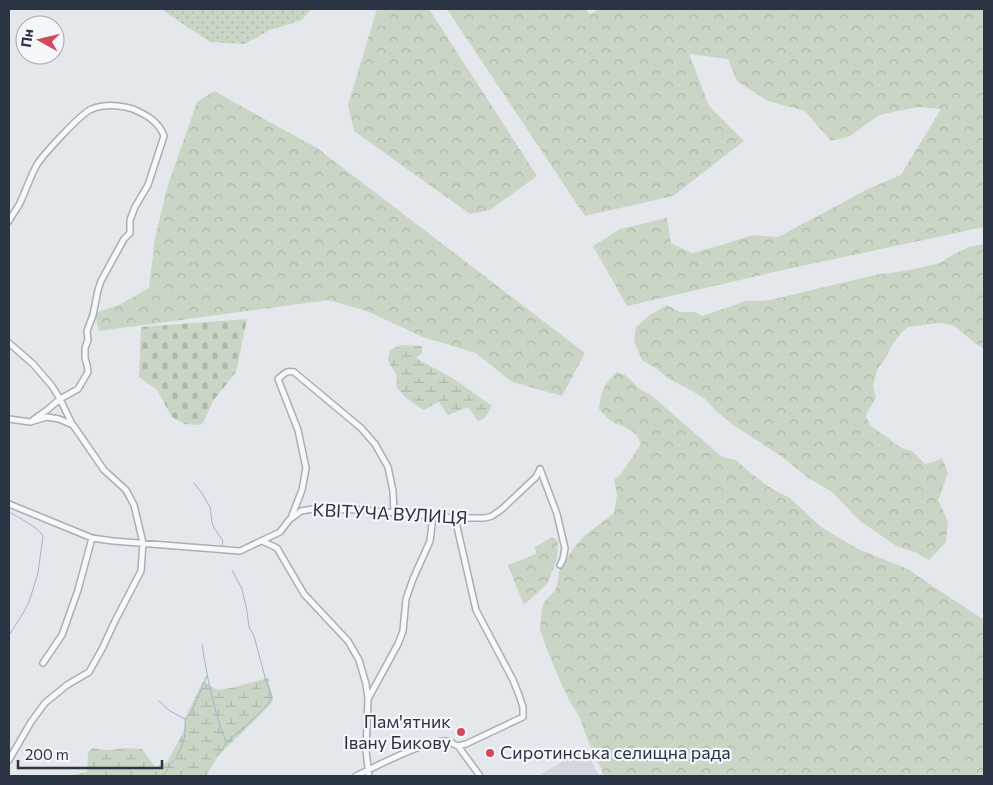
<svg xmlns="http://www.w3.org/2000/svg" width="993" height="785" viewBox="0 0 993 785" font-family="Commissioner,sans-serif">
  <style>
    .built { fill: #d2d6de }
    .forest { fill: url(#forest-crowns) }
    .wetland { fill: url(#wetland-marsh) }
    .cemetery { fill: url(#cemetery-stones) }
    .park { fill: url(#park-dots) }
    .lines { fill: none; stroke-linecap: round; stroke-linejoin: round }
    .stream { stroke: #9fb4cc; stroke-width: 1 }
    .minor-casing { stroke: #a9aeb7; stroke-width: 8 }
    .minor { stroke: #f7f8fa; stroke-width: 5 }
    .poi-dot { fill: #d1495b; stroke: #f4f6f9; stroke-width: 2 }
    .labels { text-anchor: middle; stroke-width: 4.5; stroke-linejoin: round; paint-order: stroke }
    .street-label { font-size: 18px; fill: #2b3445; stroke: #f4f6f9 }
    .poi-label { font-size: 18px; fill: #2b3445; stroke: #f4f6f9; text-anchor: end }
  </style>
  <defs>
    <pattern id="forest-crowns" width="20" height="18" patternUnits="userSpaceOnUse" patternTransform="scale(1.25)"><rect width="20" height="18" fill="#c9d6c5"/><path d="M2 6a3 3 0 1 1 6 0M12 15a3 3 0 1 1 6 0" fill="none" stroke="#adb8ab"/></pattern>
    <pattern id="wetland-marsh" width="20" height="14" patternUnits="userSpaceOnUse" patternTransform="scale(1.25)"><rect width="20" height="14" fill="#c9d6c5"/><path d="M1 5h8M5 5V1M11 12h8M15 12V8" fill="none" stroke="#adb8ab"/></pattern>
    <pattern id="cemetery-stones" width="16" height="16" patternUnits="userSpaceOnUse" patternTransform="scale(1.25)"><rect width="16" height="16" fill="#c9d6c5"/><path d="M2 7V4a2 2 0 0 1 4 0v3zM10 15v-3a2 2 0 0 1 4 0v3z" fill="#adb8ab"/></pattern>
    <pattern id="park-dots" width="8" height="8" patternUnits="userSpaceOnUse" patternTransform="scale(1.25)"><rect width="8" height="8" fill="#c9d6c5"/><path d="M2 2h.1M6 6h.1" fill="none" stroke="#adb8ab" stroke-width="1.8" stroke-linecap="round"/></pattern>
  </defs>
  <rect width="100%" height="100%" fill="#e4e7ec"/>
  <path class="built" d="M585 748 599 776H538L550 769Z"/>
  <path class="forest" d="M377 9H429L537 176 490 210 470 214 354 131 348 105Z
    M447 9H585L590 14 600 9H984V227L783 270 627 306 593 246 620 229 667 218 671 243 692 253 722 245 752 235 778 237 868 189 901 175 941 109 917 107 879 115 850 136 831 141 805 111 768 101 737 81 728 59 689 54 709 106 744 141 673 196 585 216Z
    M214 91 317 148 585 353 562 396 512 382 476 353 423 337 369 312 329 300 99 331 95 313 121 304 149 288 155 238 168 185 197 102Z
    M984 244V349L975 343 953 325 940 323 908 327 901 333 892 345 887 356 877 370 873 387 876 398 867 413 866 417 871 426 888 438 895 444 902 448 912 451 925 464 934 462 942 458 948 473 938 500 948 521 946 542 929 560 915 552 898 547 860 521 832 492 807 477 781 456 733 425 716 411 704 398 685 387 669 379 657 369 642 360 634 340 636 327 650 315 667 305 680 312H695L702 316 746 301H760L770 300 875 275 910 270 940 263 954 254 969 247Z
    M617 372 625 375 640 389 651 395 722 457 736 460 748 471 772 489 790 498 821 527 858 549 908 569 922 579 984 620V776H603L602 770 589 743 579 716 569 700 554 667 540 630 541 616 542 608 545 601 555 591 557 585 559 571 574 547 584 536 614 513 617 495 614 480 621 474 641 444C634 426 623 429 610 420 606 417 602 412 599 409 601 391 604 384 617 372Z
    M552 537 558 541 557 558 548 583 524 605 508 565 536 554 535 547Z"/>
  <path class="wetland" d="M402 345 422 346V353L416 358 454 379 492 406 485 418 478 421 468 407 448 415 439 402 423 410 407 399 397 388 396 374 388 361 390 350Z
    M268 678 273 699 271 704 230 744 218 756 206 776H74L73 775 87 772 88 753 92 748 107 750 128 748 142 749 155 767 167 762 183 733 187 714 203 681 217 690 231 688Z"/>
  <path class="cemetery" d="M247 319 236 372 213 401 203 423 199 425 185 424 172 417 157 390 139 377 141 327Z"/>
  <path class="park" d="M161 9H311L302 20 270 30 245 44 210 42 171 16Z"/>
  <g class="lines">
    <path class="stream" d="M194 483 203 495 210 507 212 522 214 528 223 541 222 545
      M9 512C18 517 39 528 43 536L38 573 29 602 22 615 9 635
      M202 644C207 678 214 711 226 742
      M159 701 170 711 185 719C187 747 177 755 163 776
      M185 719 191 713 207 676
      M217 756C221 750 225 744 229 740 244 726 262 715 272 697L266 681 254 636 249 627 247 611 242 589 232 570"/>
    <defs>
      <path id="minor" d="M9 221C12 215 16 210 19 205 26 191 30 176 38 163 45 153 82 112 92 109 104 104 121 105 133 109 147 115 159 122 164 136L148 185 135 207 130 220V233L124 239 101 281 98 290 93 315 87 331 88 340 85 348V358L87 365 88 372 78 389 60 399 47 410 33 420
        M9 343 33 364 52 386 60 399 72 424
        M9 419 30 422 47 417 59 419 73 425 104 470 126 490 134 505 143 543 141 571 115 621 102 649 89 672 67 685 45 703 31 722 9 760
        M540 469 557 514 563 540 565 548 563 559 560 565
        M9 504 92 538 113 541 240 551 280 532 289 520 301 511 313 509 362 510 455 518H485L492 516 502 509 536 477 540 469
        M291 518 302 490 306 468 298 430 278 379C284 374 286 370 294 372L361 428 375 444 388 467 393 491 394 513
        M262 541 277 548 304 594 348 641 359 660 366 684 368 699 366 751 369 776
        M43 663 62 635 78 590 92 538
        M368 699 398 644 403 631 406 599 413 579 430 541 433 516
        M458 746 480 776
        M356 776C372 768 431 738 447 741 451 742 455 745 458 746L466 744 523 717V707L519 695 513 680 476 610 455 518"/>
    </defs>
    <use href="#minor" class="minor-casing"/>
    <use href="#minor" class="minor"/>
  </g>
  <g class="poi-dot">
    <circle cx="461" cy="732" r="5"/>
    <circle cx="490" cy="753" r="5"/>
  </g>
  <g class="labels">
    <g class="street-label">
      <text transform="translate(390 514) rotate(3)" y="6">КВІТУЧА ВУЛИЦЯ</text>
    </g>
    <g class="poi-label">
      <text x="451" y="728">Пам'ятник<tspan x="451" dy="21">Івану Бикову</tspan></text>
      <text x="500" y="759" text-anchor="start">Сиротинська селищна рада</text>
    </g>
  </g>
  <rect width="993" height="785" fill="none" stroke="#2b3445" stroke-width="20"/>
  <g transform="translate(40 40) rotate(278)"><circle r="24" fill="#f4f6f9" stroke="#a4a8b1"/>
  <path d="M0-4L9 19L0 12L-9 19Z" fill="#d1495b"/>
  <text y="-8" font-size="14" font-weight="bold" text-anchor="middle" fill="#2b3445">Пн</text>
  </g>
  <path d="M18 760v8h144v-8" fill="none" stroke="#2b3445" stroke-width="2.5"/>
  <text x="25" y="760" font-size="15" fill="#2b3445" stroke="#f4f6f9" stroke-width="4" paint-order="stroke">200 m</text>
</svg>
